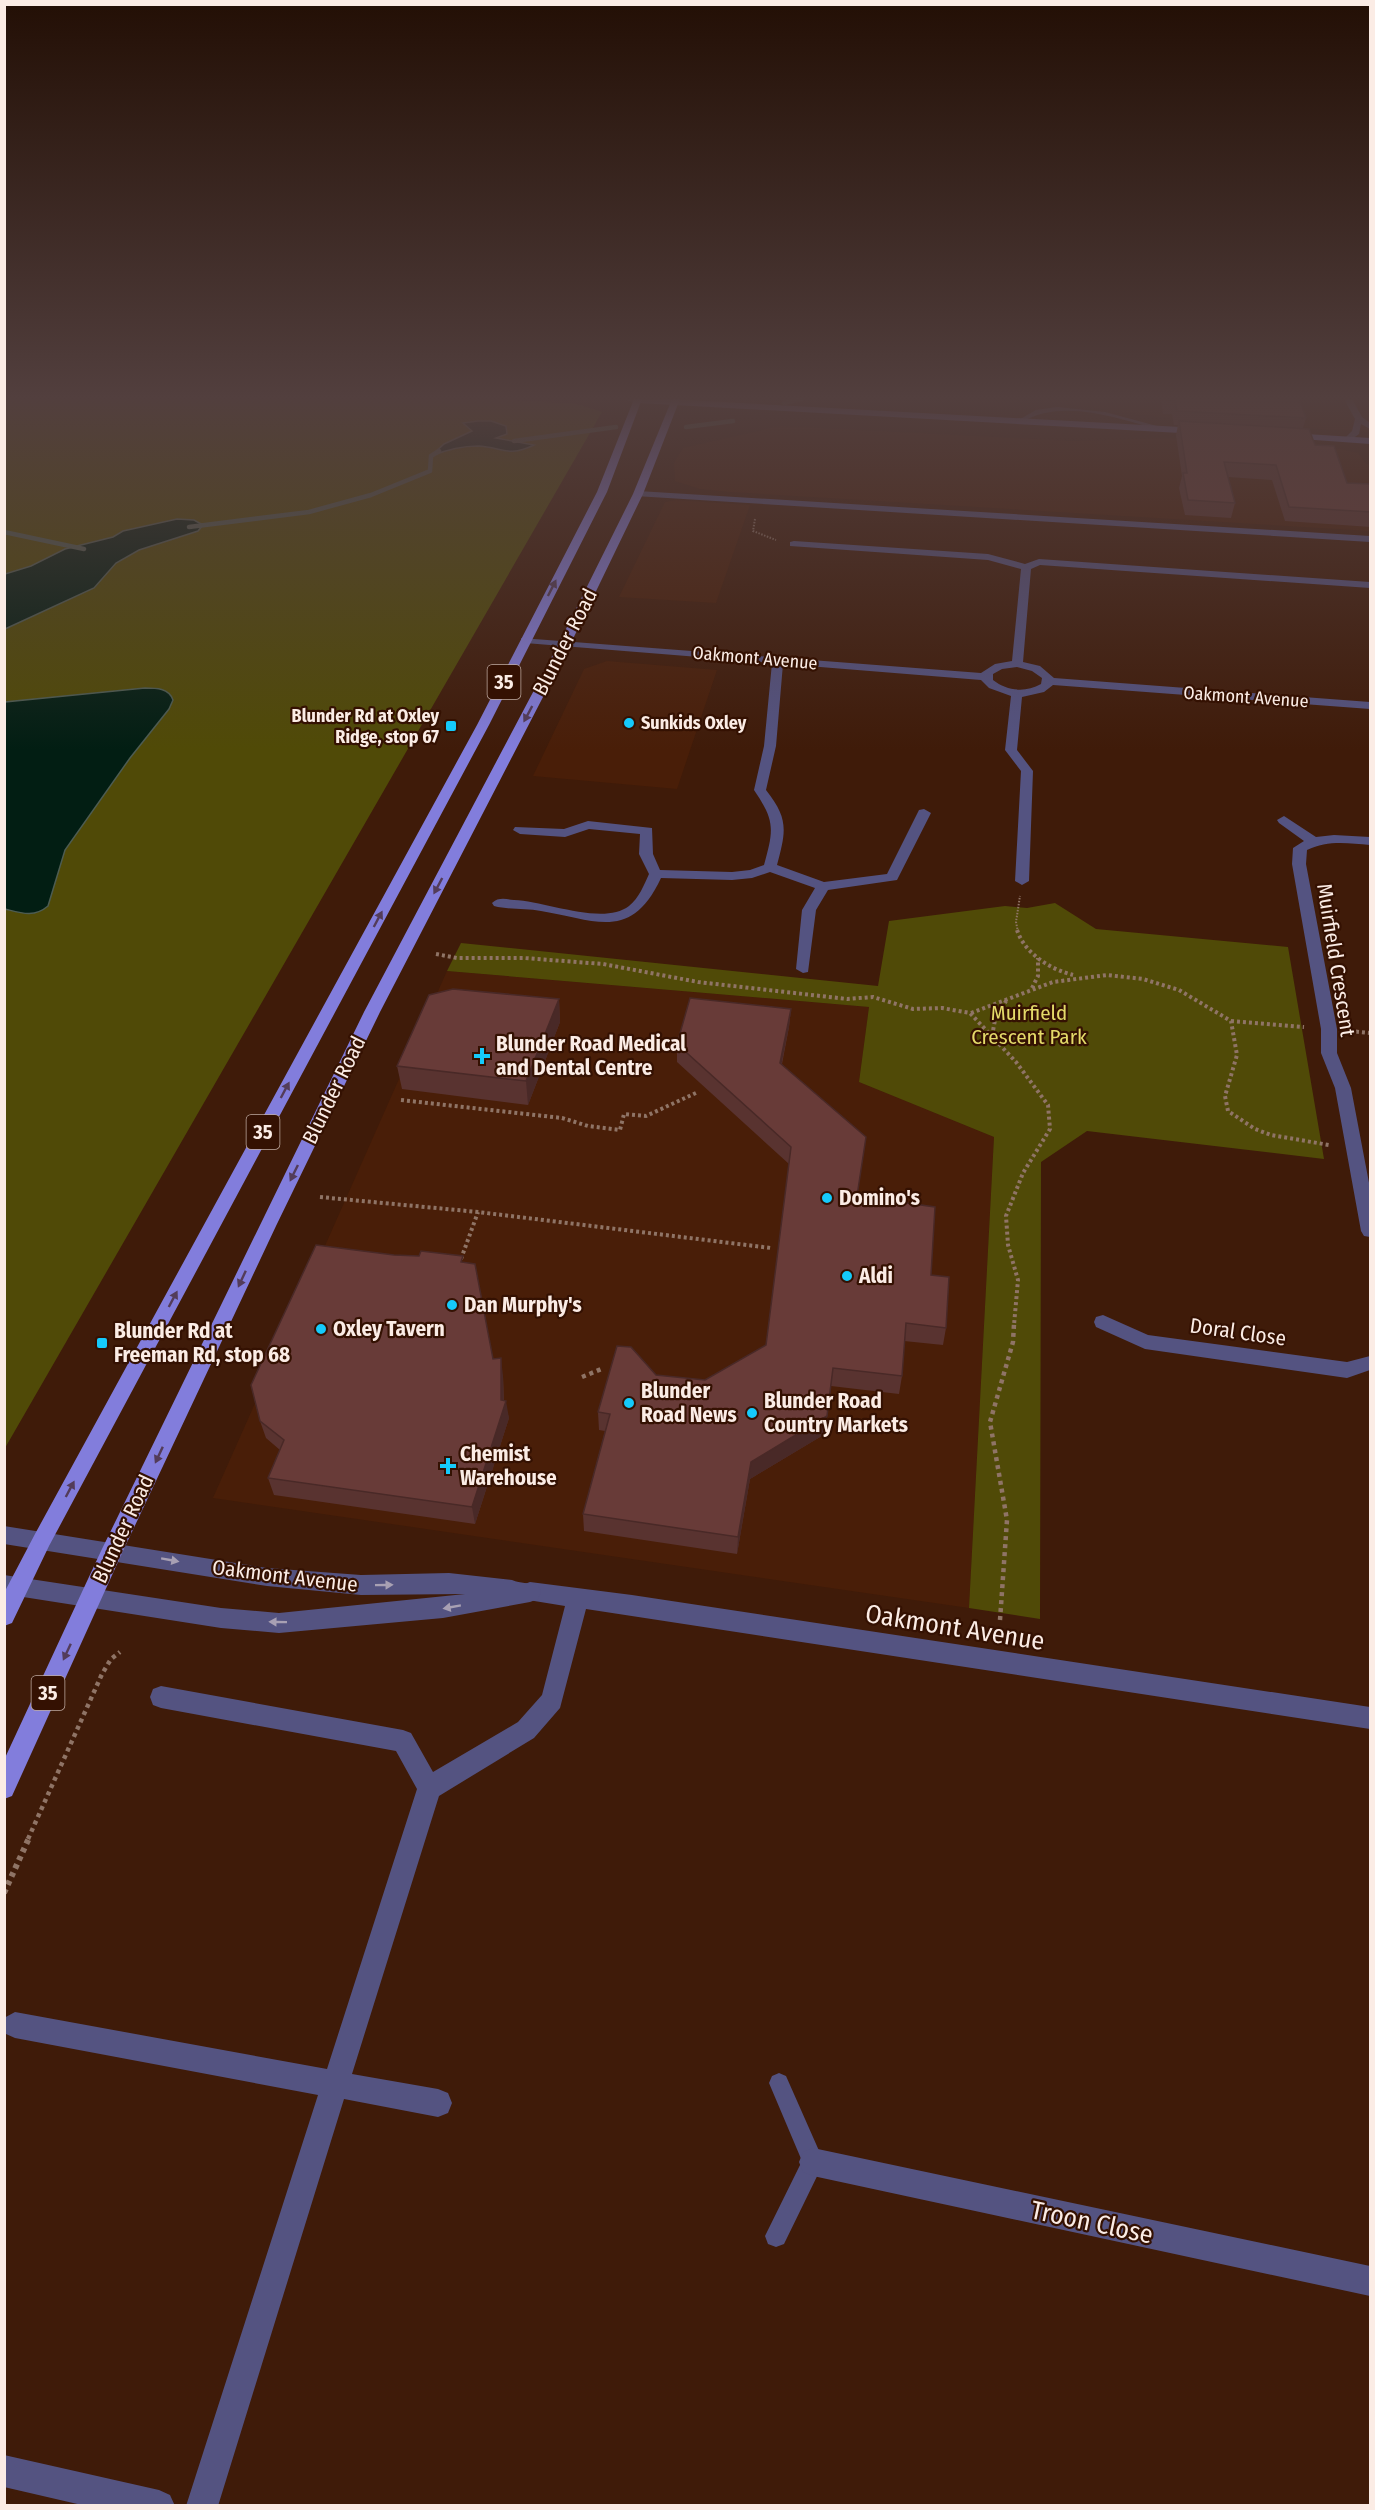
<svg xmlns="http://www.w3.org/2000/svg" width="1375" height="2510" viewBox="0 0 1375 2510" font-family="'Fira Sans Condensed',sans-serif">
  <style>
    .built { fill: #491e08 }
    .green { fill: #504a07 }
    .water { fill: #021e13; stroke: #4d5c52; stroke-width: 1.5 }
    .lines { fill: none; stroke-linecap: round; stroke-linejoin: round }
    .stream { stroke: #4d5c52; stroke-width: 4.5 }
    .path-far3 { stroke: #8f7466; stroke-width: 2; stroke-dasharray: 1.5 1.5; stroke-linecap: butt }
    .path-far2 { stroke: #8f7466; stroke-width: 4; stroke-dasharray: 3 3; stroke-linecap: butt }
    .path-far1 { stroke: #8f7466; stroke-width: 4.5; stroke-dasharray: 4 4; stroke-linecap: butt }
    .path { stroke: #8f7466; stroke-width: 6; stroke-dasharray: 4.5 4.5; stroke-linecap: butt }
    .service { fill: #545381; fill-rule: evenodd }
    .minor { fill: #545381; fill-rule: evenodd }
    .tertiary { fill: #545381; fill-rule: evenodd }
    .secondary { fill: #6e6bb5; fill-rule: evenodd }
    .primary { fill: #827ddc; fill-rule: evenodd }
    .wall { fill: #593330 }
    .shaded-wall { fill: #492927 }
    .building { fill: #683b38; stroke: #492927; stroke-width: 1.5 }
    .oneway { fill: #533c59 }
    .oneway2 { fill: #a8a0b3 }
    .poi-dot { fill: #15cafb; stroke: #341102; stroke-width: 2 }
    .labels { text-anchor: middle; stroke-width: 4.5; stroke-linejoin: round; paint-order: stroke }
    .far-street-label { font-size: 18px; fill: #fbece5; stroke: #341102 }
    .far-poi-label { font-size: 18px; font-weight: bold; fill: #fbece5; stroke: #341102; text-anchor: end }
    .shield { fill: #341102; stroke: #bfaaa1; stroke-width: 1.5 }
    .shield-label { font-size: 20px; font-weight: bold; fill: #fbece5 }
    .street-label { font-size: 21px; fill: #fbece5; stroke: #341102 }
    .park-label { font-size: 21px; fill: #e4da69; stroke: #341102 }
    .poi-label { font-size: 21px; font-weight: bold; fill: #fbece5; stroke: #341102; text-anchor: start }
    .near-street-label { font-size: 26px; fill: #fbece5; stroke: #341102 }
  </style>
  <rect width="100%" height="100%" fill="#3f1b09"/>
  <path class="built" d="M931 399H1020L1002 408Z
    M1033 399H1370V432L1187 421Z
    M780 426 1072 441 1171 438 1340 449 1358 453 1366 464 1370 465V531L731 492 700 489 675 481 674 463 683 448Z
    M676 500 750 505 716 603 619 597 665 502Z
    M607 661 717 670 677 789 533 776 584 669Z
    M447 971 869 1007 859 1082 994 1137 969 1608 213 1498Z"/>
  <path class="green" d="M5 399H494L577 404 602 412 5 1448Z
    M1055 903 1096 929 1288 947 1324 1159 1087 1131 1041 1162 1040 1619 969 1608 994 1137 859 1082 869 1007 447 971 461 943 878 986 889 921 1005 906 1027 908Z"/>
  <path class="water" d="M478 421H491L506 426 507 434 496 438 534 445C507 458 502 447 478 446 461 446 446 450 431 456L444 444 472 431 463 423Z
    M177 519 194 520 203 525 198 531 139 550 116 563 94 588 5 629V574L31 566 65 549 113 537 123 531Z
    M145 688C156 688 169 688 173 700L169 709 130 758 65 850 48 906C34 918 21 913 5 909V702Z"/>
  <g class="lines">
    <path class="stream" d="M784 403 801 399
      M686 427 733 421
      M514 441 616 427
      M189 527 309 512 371 495 430 471 431 456 439 451
      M4 532 84 549"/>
    <path class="path-far3" d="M755 519 753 531 776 540
      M1018 932 1016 922 1020 896"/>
    <path class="path-far2" d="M1017 930C1025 954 1050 969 1073 975
      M436 954 457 958H524L603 964 698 982 847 999 873 997 913 1009 942 1008 970 1013 1016 1062 1048 1105 1050 1129 1023 1173 1006 1216 1008 1245 1018 1280 1014 1325
      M1032 988 1038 976V958
      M971 1013 1053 982 1107 975 1143 979 1179 990 1231 1021 1237 1055 1225 1096 1228 1111 1255 1129 1271 1135 1329 1145
      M1231 1021 1304 1027
      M1350 1031 1370 1033
      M992 1036 995 1020 1006 1001
      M401 1100 562 1118 588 1126 620 1130 624 1114 646 1116 698 1092
      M320 1197 478 1212 771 1248
      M461 1259 478 1212"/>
    <path class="path-far1" d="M582 1377 604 1368
      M1000 1620 1007 1520 990 1422 1013 1342 1014 1324
      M28 1839 102 1674 111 1659 120 1652"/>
    <path class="path" d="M4 1893 29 1838"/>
    <path class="service" d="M1057 407 1105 412 1168 429 1165 431C1121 420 1064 397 1022 422L1017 421 1036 410Z
      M779 2073 786 2076 824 2162 784 2244 776 2247 768 2244 765 2236 802 2161 769 2083 772 2076Z"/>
    <path class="minor" d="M1344 399H1352L1362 417 1370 423V429L1361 424 1359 434 1348 442 1344 439 1352 431 1355 419Z
      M638 491 1370 536V542L635 496V492Z
      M794 541 988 554 1025 564 1039 559 1370 582V588L1040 565 1031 569 1023 662 1040 666 1054 678 1370 702V709L1053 685 1044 692 1022 697 1017 750 1033 771 1029 881 1022 885 1015 881 1021 771 1005 750 1011 696 989 688 981 680 783 664 776 746 766 790C789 819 786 831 777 865L824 882 887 874 919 810 924 809 931 813 897 880 828 890 816 910 808 972 803 973 796 969 802 910 815 888 770 872 752 878 732 880 661 878C631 942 596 920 541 911 526 908 509 910 494 906L492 903C498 897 506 899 514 900 546 901 603 926 629 906 639 898 644 885 649 874L639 854 640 834 589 829 565 837 520 834 513 830 515 827 564 829 588 821 652 828 653 854 660 870 732 872 750 870 764 865C774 829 775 821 754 790L764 746 772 663 525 643 521 642V638L981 673 995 664 1012 661 1021 569 988 560 790 546V542ZM1017 667 1032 671 1042 678 1041 684C1025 693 1007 691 993 680V674L1002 669Z
      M1284 816 1316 837 1334 835 1370 837V845C1348 843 1327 840 1307 850L1306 864 1337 1029V1053L1351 1088 1370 1188V1237L1364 1236 1361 1231 1335 1088 1321 1053V1029L1292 864 1293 848 1304 841 1279 823 1277 820Z
      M1103 1315 1148 1335 1347 1362 1370 1356V1370L1347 1378 1145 1349 1096 1327 1094 1322 1096 1317Z
      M530 1582 632 1595 1370 1707V1729L586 1609 560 1708 534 1738 439 1796 352 2074 438 2089 448 2093 452 2103 448 2113 438 2117 344 2099 218 2506H186L318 2095 15 2038 6 2034 4 2018 15 2012 327 2069 417 1789 396 1751 161 1708 153 1705 150 1697 153 1689 161 1686 403 1730 411 1733 433 1772 518 1722 542 1695 565 1606 522 1599 519 1592 522 1585Z
      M813 2148 1370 2266V2296L813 2176 803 2172 799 2162 803 2152Z
      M4 2455 159 2490 170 2495 175 2506H86L4 2487Z"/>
    <path class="tertiary" d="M621 399H642V400L638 403Z
      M4 1526 267 1568 361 1575 449 1573 512 1580C521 1584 528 1582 538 1585L541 1592 538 1599 530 1602 443 1618 279 1633 221 1628 4 1594V1575L221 1608 279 1613 465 1594 361 1595 267 1586 4 1544Z"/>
    <path class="secondary" d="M667 399 1199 428 1203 431 1199 434 638 403 634 400Z
      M1290 433 1370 438V444L1287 438 1286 436Z"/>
    <path class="primary" d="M634 399H642L607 492 489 725 49 1546 12 1623 4 1626V1593L35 1534 477 725 597 492Z
      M672 399H680L643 494 571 643 380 1012 276 1226 123 1551 12 1796 4 1799V1760L101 1551 364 1012 559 643 633 494Z"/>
  </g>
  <path class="wall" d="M1161 399H1299L1306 418 1303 428 1315 445 1347 483 1371 484V527L1285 521 1272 480 1228 477 1235 503 1231 518 1185 515 1179 488 1182 476 1176 435 1178 425H1174L1172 414H1163Z
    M559 999 560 1022 528 1105 402 1089 397 1066Z
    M791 1009 789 1027 782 1064 858 1196 931 1275 946 1328 943 1345 904 1341 902 1376 899 1394 831 1386 825 1434 750 1479 737 1554 584 1531 583 1514 605 1431 599 1430 598 1412 656 1375 705 1380 766 1345 789 1164 677 1062V1044Z
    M464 1263 493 1359 503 1376 504 1401 509 1418 475 1524 274 1495 268 1478 280 1450 266 1438 260 1421Z"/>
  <path class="shaded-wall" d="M559 999 560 1022 528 1105 526 1081Z
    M791 1009 789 1027 778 1081 780 1063Z
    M501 1358 503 1376 504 1409 506 1401 509 1418 475 1524 472 1507 501 1400Z
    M833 1368 825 1434 750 1479 737 1554 738 1537 751 1462Z"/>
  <path class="building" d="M1166 399H1299L1306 418 1177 411 1175 401 1166 400Z
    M1179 421 1309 429 1315 445 1334 446 1347 483 1371 484V512L1289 507 1276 465 1224 462 1235 503 1188 500 1183 473H1187Z
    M453 989 559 999 526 1081 397 1066 429 995Z
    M690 998 791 1009 780 1063 866 1137 857 1196 935 1207 931 1275 949 1277 946 1328 906 1323 902 1376 833 1368 827 1416 751 1462 738 1537 583 1514 610 1414 598 1412 617 1346 631 1347 656 1375 705 1380 766 1345 791 1147 677 1044Z
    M316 1245 394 1255 419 1256 421 1251 463 1256 461 1262 475 1264 493 1359 501 1358V1400L506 1401 472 1507 268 1478 284 1440 260 1421 251 1385Z"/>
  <defs><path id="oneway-solid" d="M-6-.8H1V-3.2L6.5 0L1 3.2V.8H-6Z" transform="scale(1.5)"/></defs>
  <g class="oneway">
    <use href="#oneway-solid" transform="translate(552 588) rotate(-63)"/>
    <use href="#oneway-solid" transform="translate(528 714) rotate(118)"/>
    <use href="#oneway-solid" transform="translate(438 886) rotate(118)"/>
    <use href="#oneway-solid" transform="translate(378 919) rotate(-62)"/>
    <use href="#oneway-solid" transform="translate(285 1090) rotate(-62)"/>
    <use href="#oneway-solid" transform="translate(294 1173) rotate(116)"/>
    <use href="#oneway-solid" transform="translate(242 1279) rotate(115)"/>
    <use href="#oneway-solid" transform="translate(173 1299) rotate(-62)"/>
    <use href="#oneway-solid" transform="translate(159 1455) rotate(115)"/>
    <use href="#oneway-solid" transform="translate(70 1489) rotate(-62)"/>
    <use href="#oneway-solid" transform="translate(67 1652) rotate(115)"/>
  </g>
  <g class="oneway2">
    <use href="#oneway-solid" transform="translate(170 1560) rotate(10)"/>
    <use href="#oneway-solid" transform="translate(384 1585) rotate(-1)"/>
    <use href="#oneway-solid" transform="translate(452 1607) rotate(170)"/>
    <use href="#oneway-solid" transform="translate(278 1622) rotate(-179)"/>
  </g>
  <linearGradient id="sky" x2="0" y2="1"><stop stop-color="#230f05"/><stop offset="0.53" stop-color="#523f3e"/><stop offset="1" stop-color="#523f3e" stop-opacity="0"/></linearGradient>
  <rect width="1375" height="750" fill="url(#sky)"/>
  <g class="poi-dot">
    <circle cx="629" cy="723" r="6"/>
    <rect x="445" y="720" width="12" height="12" rx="3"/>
    <path d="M479 1047h6v6h6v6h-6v6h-6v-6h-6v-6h6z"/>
    <circle cx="827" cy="1198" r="6"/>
    <circle cx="847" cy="1276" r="6"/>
    <circle cx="452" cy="1305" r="6"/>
    <circle cx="321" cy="1329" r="6"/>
    <rect x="96" y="1337" width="12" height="12" rx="3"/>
    <circle cx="629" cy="1403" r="6"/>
    <circle cx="752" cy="1413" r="6"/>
    <path d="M445 1457h6v6h6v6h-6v6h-6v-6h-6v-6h6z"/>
  </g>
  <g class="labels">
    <g class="far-street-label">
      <text transform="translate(755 658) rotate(5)" y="6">Oakmont Avenue</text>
      <text transform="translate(1246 697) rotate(4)" y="6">Oakmont Avenue</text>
    </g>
    <g class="far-poi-label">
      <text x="439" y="722">Blunder Rd at Oxley<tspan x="439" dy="21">Ridge, stop 67</tspan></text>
      <text x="641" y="729" text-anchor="start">Sunkids Oxley</text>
    </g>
    <g class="shield">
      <rect x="487.5" y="665" width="33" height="34" rx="4.5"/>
      <rect x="246.5" y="1115" width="33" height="34" rx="4.5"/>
      <rect x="31.5" y="1676" width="33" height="34" rx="4.5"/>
    </g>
    <g class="shield-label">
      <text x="504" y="689">35</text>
      <text x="263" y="1139">35</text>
      <text x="48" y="1700">35</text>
    </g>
    <g class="street-label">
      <text transform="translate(565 642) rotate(-63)" y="7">Blunder Road</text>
      <text transform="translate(1336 960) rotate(81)" y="7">Muirfield Crescent</text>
      <text transform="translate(334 1090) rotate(-64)" y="7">Blunder Road</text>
      <text transform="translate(1238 1332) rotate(8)" y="7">Doral Close</text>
      <text transform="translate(123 1529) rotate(-65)" y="7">Blunder Road</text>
      <text transform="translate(285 1576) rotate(7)" y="7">Oakmont Avenue</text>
    </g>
    <g class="park-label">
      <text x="1029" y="1020">Muirfield<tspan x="1029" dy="24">Crescent Park</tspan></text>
    </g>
    <g class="poi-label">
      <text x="496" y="1051">Blunder Road Medical<tspan x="496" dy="24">and Dental Centre</tspan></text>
      <text x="839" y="1205">Domino's</text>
      <text x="859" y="1283">Aldi</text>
      <text x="464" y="1312">Dan Murphy's</text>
      <text x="333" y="1336">Oxley Tavern</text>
      <text x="114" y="1338">Blunder Rd at<tspan x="114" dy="24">Freeman Rd, stop 68</tspan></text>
      <text x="641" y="1398">Blunder<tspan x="641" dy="24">Road News</tspan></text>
      <text x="764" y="1408">Blunder Road<tspan x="764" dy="24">Country Markets</tspan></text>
      <text x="460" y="1461">Chemist<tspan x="460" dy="24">Warehouse</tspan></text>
    </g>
    <g class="near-street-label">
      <text transform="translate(955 1627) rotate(9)" y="9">Oakmont Avenue</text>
      <text transform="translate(1092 2222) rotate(12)" y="9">Troon Close</text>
    </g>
  </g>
  <rect width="1375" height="2510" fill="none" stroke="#fbece5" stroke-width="12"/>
</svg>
